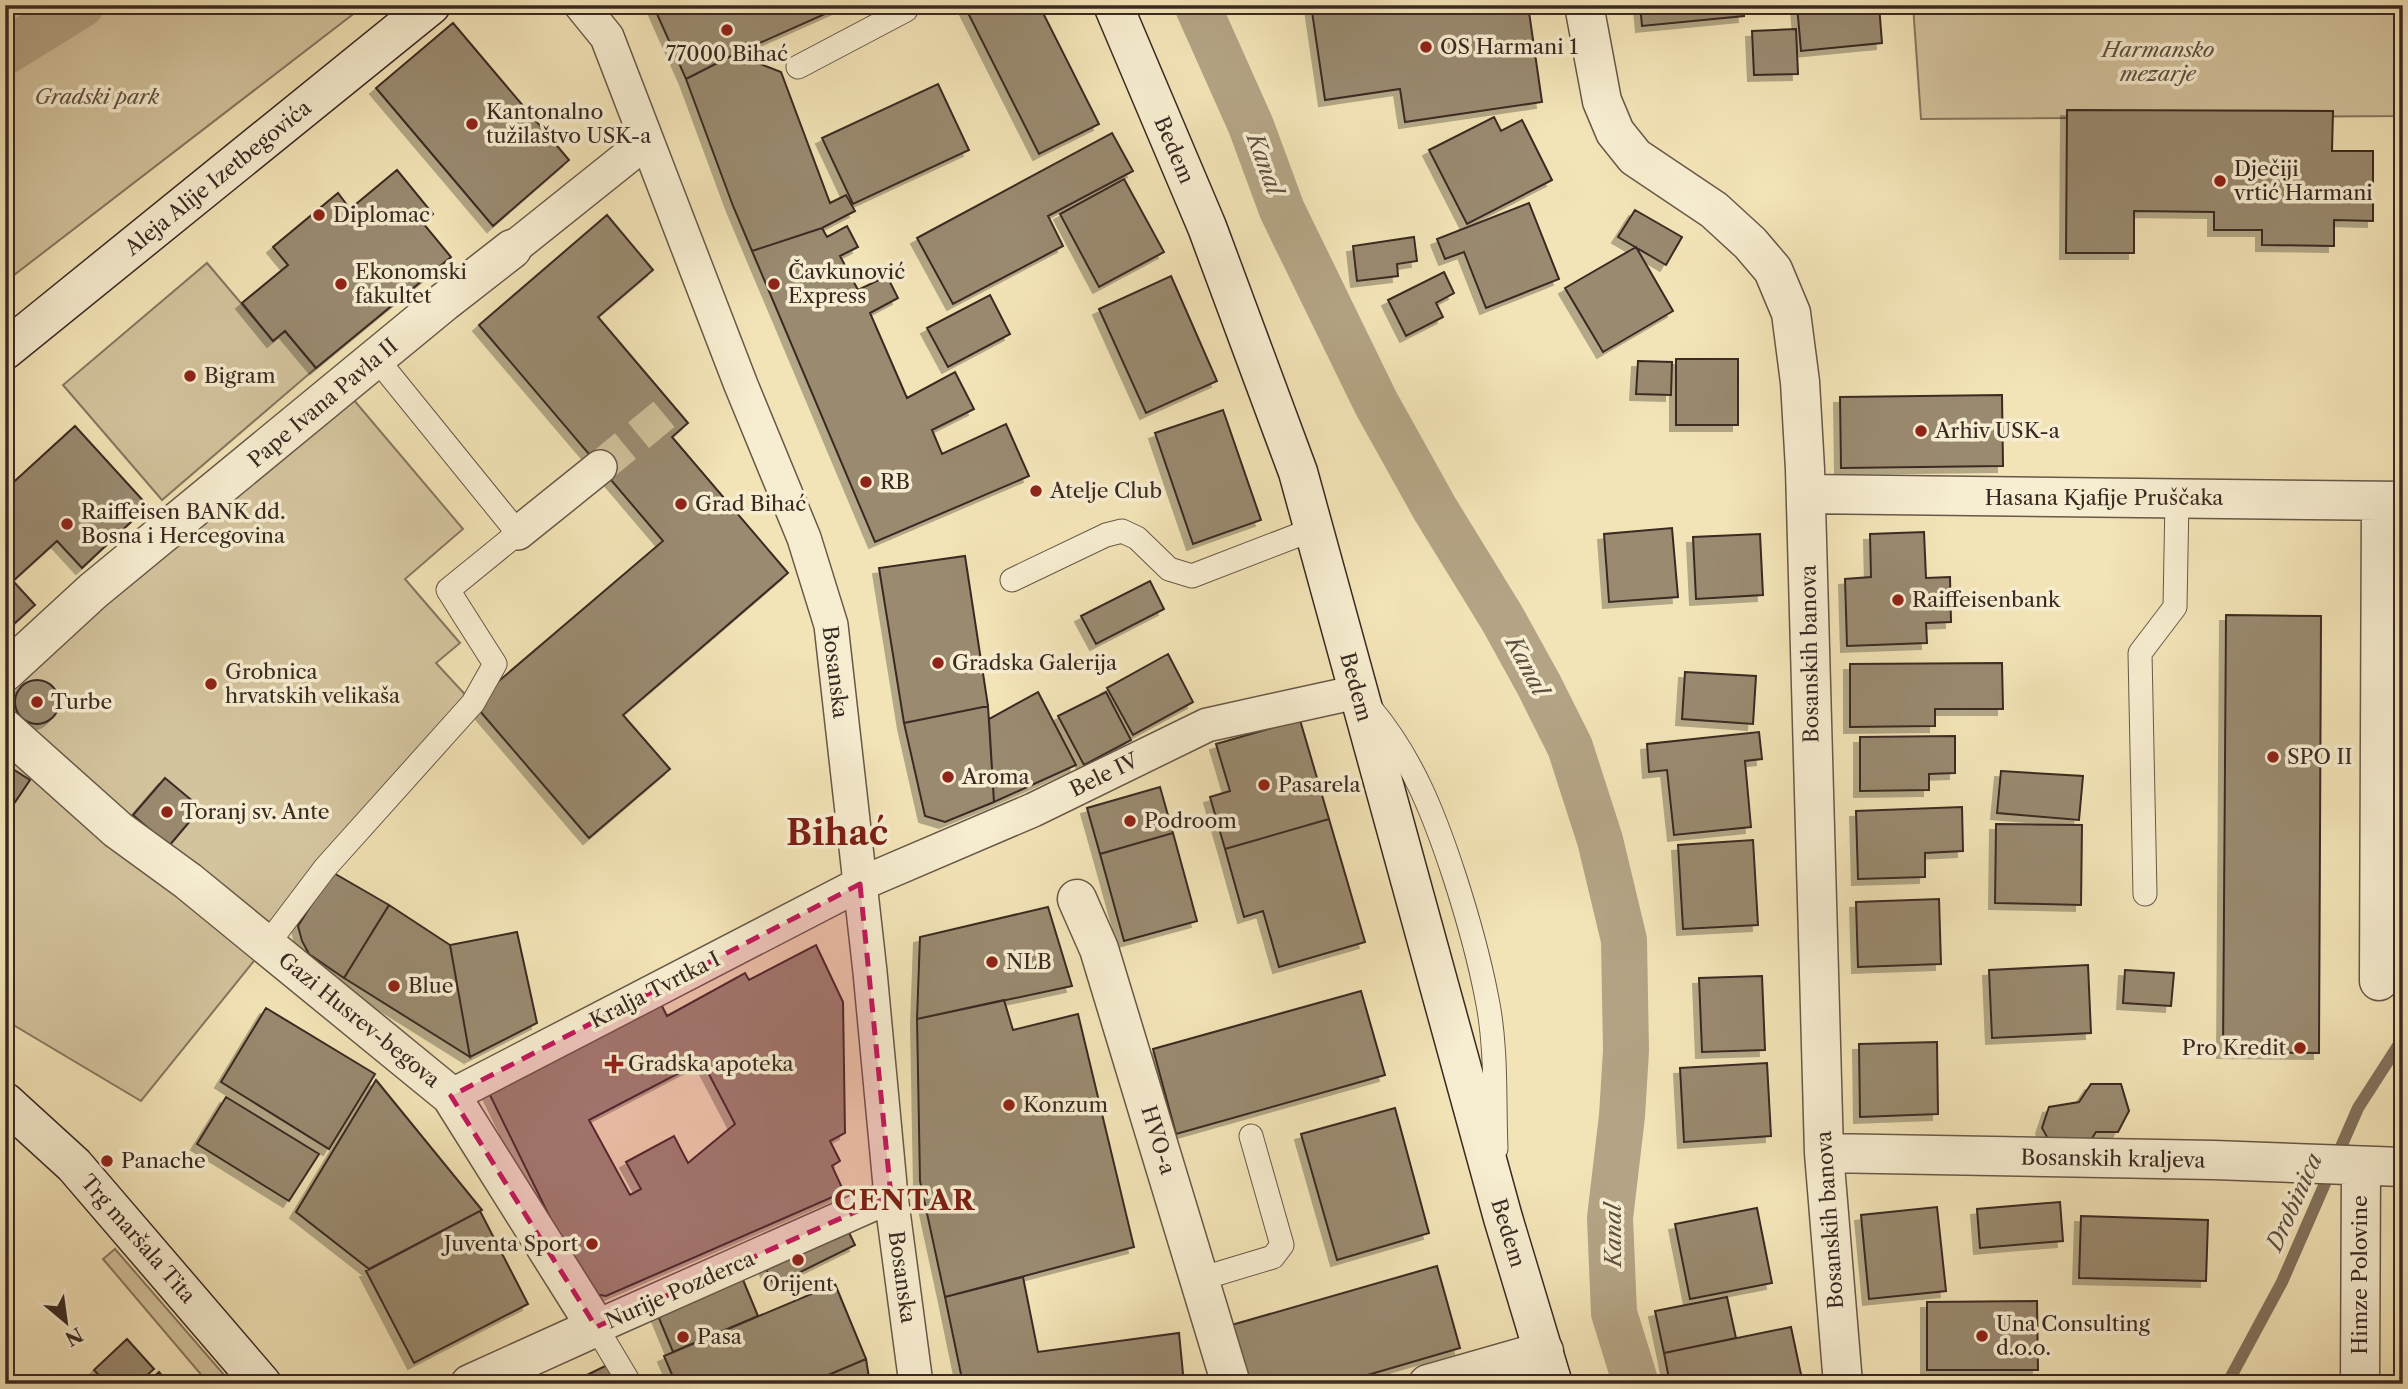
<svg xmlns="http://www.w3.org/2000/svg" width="2408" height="1389" viewBox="0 0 2408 1389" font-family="'Libre Caslon Text',serif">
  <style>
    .green { fill: #d4c49e; stroke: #877660; stroke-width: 2 }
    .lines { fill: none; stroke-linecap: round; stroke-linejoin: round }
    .stream { stroke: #83735e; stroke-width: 12 }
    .canal { stroke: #b4a485; stroke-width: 46 }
    .building { fill: #9a8a70; stroke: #3a2923; stroke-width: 2; fill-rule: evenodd; filter: url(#shadow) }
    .pedestrian-tunnel { stroke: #cebf99; stroke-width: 33; stroke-dasharray: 33 17; stroke-linecap: butt }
    .service-casing { stroke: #685848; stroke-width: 25 }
    .pedestrian-casing { stroke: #685848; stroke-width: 36 }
    .minor-casing { stroke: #685848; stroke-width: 41 }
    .secondary-casing { stroke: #3a2923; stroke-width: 41 }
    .service { stroke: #f7edd0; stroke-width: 23 }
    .pedestrian { stroke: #f7edd0; stroke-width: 33 }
    .minor { stroke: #f7edd0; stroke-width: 38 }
    .secondary { stroke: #f7edd0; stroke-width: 38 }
    .marked { fill: #c2185b; fill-opacity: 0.2; stroke: #c2185b; stroke-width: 5; stroke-dasharray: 14 9; stroke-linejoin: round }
    .poi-dot { fill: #8f2418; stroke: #f7edd0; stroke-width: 2.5 }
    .labels { text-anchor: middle; stroke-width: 7; stroke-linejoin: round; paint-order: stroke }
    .poi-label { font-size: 21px; fill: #3a2923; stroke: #f7edd0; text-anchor: start }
    .park-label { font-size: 21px; font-style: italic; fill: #605042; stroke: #f7edd0 }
    .street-label { font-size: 21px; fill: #3a2923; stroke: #f7edd0 }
    .water-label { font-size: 23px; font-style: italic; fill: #5f4e40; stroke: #f7edd0 }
    .district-label { font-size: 28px; font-weight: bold; letter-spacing: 2px; fill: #7a1f14; stroke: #f7edd0 }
    .town-label { font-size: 35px; font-weight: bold; fill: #7a1f14; stroke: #f7edd0 }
  </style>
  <defs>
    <filter id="shadow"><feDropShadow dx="-6" dy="6" stdDeviation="0" flood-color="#0004"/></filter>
  </defs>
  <rect width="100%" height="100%" fill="#f3e4b7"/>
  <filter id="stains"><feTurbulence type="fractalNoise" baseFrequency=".00286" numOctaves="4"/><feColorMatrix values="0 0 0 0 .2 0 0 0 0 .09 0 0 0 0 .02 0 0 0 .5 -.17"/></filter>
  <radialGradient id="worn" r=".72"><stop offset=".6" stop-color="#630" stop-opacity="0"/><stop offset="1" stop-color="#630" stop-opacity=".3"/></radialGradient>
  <path class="green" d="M5 5H365L5 282Z
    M1913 5H2403V116L1921 119Z
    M207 263 273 341 285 331 316 368 162 500 63 385Z
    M342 386 463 529 405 579 460 643 436 663 473 703 266 946 141 1101 5 1020V672Z
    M115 1249 232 1384H209L103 1259Z"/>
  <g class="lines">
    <path class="stream" d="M2227 1384 2282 1282 2358 1108 2403 1038"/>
    <path class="canal" d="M1197 5 1251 126 1282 210 1376 403 1435 509 1502 618 1539 685 1570 747 1600 840 1624 940 1626 1051 1622 1116 1610 1218 1614 1313 1636 1384
      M5 52 81 5"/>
  </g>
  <path class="building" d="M653 5H845L735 54 686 79Z
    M964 5H1039L1099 124 1039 154Z
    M1311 5H1528L1542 102 1405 122 1400 89 1325 100Z
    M1640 5H1743L1744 16 1642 26Z
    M1797 5H1879L1882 43 1801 51Z
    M453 23 569 160 493 226 376 88Z
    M1796 29 1798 74 1754 75 1752 31Z
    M735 54 781 72 830 203 846 195 855 211 822 228 752 251 733 206 686 79Z
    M938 84 969 150 853 204 822 138Z
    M2067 110 2333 111 2332 151H2373V221L2334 220V246L2262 245V230H2214V212L2134 211V253H2066Z
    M1494 117 1501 131 1522 120 1552 180 1467 224 1429 150Z
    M1112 133 1133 171 1048 216 1063 246 953 304 917 238Z
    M397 170 433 214 422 222 451 257 316 368 285 331 273 341 242 303 288 265 273 247 338 193 350 209Z
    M1124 179 1164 252 1099 287 1060 214Z
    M1529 203 1559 279 1486 308 1464 252 1445 259 1437 239Z
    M1635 210 1682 237 1666 265 1618 237Z
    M607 215 653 270 598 317 688 423 672 437 788 573 623 715 670 769 589 838 473 703 663 541 479 325Z
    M847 226 858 247 840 256 858 290 887 276 898 298 870 313 907 398 955 372 974 409 932 430 942 454 1006 424 1029 476 875 542 752 251 822 228 827 237Z
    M1414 237 1417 261 1397 264 1398 276 1357 281 1353 246Z
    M1636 247 1673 311 1603 352 1565 288Z
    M1444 272 1454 293 1436 303 1443 317 1406 336 1388 300Z
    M1171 276 1217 381 1146 413 1099 309Z
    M990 295 1010 334 948 367 927 328Z
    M1676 359H1738V425H1676Z
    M1638 361 1672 362 1671 395 1636 394Z
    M2002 395 2003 466 1841 468 1840 397Z
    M1223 410 1261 520 1193 544 1155 433Z
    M75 426 148 506 82 568 57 541 13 581 35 605 5 632V490Z
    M1672 528 1678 597 1609 602 1604 534Z
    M1924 532 1926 578 1950 577 1951 622 1926 623 1927 643 1847 646 1845 579 1871 577 1870 534Z
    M1760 534 1763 595 1696 599 1693 537Z
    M965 556 988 706 904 723 879 568Z
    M1150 581 1164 609 1096 644 1081 616Z
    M2226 615 2321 616 2319 1053 2223 1052Z
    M1168 654 1193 702 1133 735 1107 688Z
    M2002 663 2003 709H1935V726L1850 727V664Z
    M1685 672 1756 676 1753 724 1682 719Z
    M15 702a22 22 0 1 1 44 0a22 22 0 1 1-44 0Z
    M1038 692 1076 765 994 802 989 719Z
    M1106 692 1131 740 1084 765 1058 716Z
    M988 706 994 802 945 822 925 816 904 723Z
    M1300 720 1329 819 1225 849 1210 797 1230 791 1216 744Z
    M1759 732 1762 759 1745 761 1751 827 1674 835 1667 770 1649 772 1647 744Z
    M1955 736V773L1929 774V790L1860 791V737Z
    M5 764 30 780 5 817Z
    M2001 771 2083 776 2079 820 1997 813Z
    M165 778 201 808 169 846 133 815Z
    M1160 787 1173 833 1100 854 1087 808Z
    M1962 807 1963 851 1925 853V877L1858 879 1856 811Z
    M1329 819 1365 942 1279 967 1263 911 1244 917 1225 849Z
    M1996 824 2082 825 2081 905 1995 903Z
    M1173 833 1197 921 1124 941 1100 854Z
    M1753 840 1758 925 1683 929 1678 845Z
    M332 872 389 905 344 978 309 954 302 941 298 926Z
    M1939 899 1941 964 1858 967 1856 902Z
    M389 905 450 945 470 1057 344 978Z
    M1048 907 1072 986 917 1019 920 937Z
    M517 932 537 1023 470 1057 450 945Z
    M816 945 843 1002 845 1133 830 1141 840 1161 832 1166 844 1192 606 1296 587 1293 488 1091 660 1002 667 1016 745 973 749 980ZM702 1061 735 1124 688 1163 674 1136 626 1162 641 1189 630 1195 589 1120Z
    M2088 965 2091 1033 1992 1038 1989 970Z
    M2125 970 2174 973 2171 1006 2123 1003Z
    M1762 976 1765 1050 1702 1052 1699 978Z
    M1361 991 1385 1075 1176 1134 1153 1049Z
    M1004 1000 1013 1030 1078 1014 1134 1247 945 1297 920 1181 917 1019Z
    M266 1008 375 1074 329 1149 221 1082Z
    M1937 1042 1938 1114 1860 1117 1859 1044Z
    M1767 1063 1771 1136 1684 1142 1680 1068Z
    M376 1080 482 1210 369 1269 296 1212Z
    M2091 1084H2121L2129 1111 2118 1132H2096L2084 1151 2051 1144 2042 1128 2049 1107 2079 1102Z
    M226 1097 319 1154 289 1201 197 1144Z
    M1395 1108 1429 1233 1337 1260 1301 1134Z
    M2060 1202 2063 1241 1980 1248 1977 1209Z
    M1937 1207 1946 1291 1869 1299 1861 1215Z
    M1757 1208 1772 1283 1690 1299 1675 1224Z
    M480 1211 528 1304 414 1363 366 1271Z
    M2081 1216 2208 1220 2206 1281 2079 1278Z
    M844 1222 855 1245 774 1285 762 1261Z
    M1437 1266 1460 1348 1337 1384H1245L1228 1326Z
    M741 1275 758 1316 673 1352 656 1311Z
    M1023 1277 1038 1352 1179 1333 1184 1384H963L945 1297Z
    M835 1284 866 1359 807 1384H676L664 1356Z
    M1727 1297 1736 1338 1664 1353 1655 1311Z
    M2037 1301 2038 1370H1927V1302Z
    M1791 1327 1803 1384H1736L1735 1379 1711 1384H1670L1664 1353Z
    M127 1339 154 1369 137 1384H107L94 1370Z
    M866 1359 870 1384H807Z
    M607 1365 617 1384H570L585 1376Z
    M159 1372 169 1384H146Z"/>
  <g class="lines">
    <path class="pedestrian-tunnel" d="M600 467 674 406"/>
    <defs>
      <path id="service" d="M798 67 906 10 908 5
        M1012 580 1106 535 1122 531 1137 538 1169 569 1192 576 1314 529
        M1371 709C1412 758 1434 814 1454 875 1467 915 1479 957 1487 999 1497 1048 1494 1099 1496 1149
        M2145 894 2140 653 2175 607 2177 499
        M266 946 325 868 473 703 495 664 448 590 518 533 376 358
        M1200 1279 1273 1257 1282 1245 1251 1136
        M596 1327 630 1384"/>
      <path id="pedestrian" d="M581 5 607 37 741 385 804 538 831 625 870 972 891 1196 916 1384
        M512 249 647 141
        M518 533 600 467
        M451 1096 860 884 1033 810 1207 725 1357 692
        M596 1327 891 1196"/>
      <path id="minor" d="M1584 5 1602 101 1615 132 1635 157 1714 210 1750 243 1773 270 1791 313 1800 382 1805 469 1824 1153 1843 1384
        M1806 494 2403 501
        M5 672 93 591 444 302 512 249
        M5 729 118 830 188 881 451 1096 596 1327 470 1384
        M1077 899 1099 949 1231 1384
        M2379 981 2381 501
        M1824 1153 2214 1160 2403 1167
        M1428 1384 1544 1351
        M2360 1384 2361 1166"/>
      <path id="secondary" d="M1113 5 1207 227 1298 472 1503 1218 1553 1384
        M5 350 431 5
        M5 1102 74 1165 262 1384"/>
    </defs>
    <use href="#service" class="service-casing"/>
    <use href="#pedestrian" class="pedestrian-casing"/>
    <use href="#minor" class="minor-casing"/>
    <use href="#secondary" class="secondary-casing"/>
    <use href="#service" class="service"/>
    <use href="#pedestrian" class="pedestrian"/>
    <use href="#minor" class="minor"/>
    <use href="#secondary" class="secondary"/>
  </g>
  <path class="marked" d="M860 884 891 1196 596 1327 451 1096Z"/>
  <g class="poi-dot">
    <circle cx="727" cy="30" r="7"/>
    <circle cx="1426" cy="47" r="7"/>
    <circle cx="472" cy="124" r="7"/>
    <circle cx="2220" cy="181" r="7"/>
    <circle cx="319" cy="215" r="7"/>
    <circle cx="341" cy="284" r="7"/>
    <circle cx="774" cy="284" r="7"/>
    <circle cx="190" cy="376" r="7"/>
    <circle cx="1921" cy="431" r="7"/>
    <circle cx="866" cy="482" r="7"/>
    <circle cx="1036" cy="491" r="7"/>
    <circle cx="681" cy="504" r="7"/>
    <circle cx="67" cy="524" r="7"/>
    <circle cx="1898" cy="600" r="7"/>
    <circle cx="938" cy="663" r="7"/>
    <circle cx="211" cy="684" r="7"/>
    <circle cx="37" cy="702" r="7"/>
    <circle cx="2273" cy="757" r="7"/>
    <circle cx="948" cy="777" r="7"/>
    <circle cx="1264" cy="785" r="7"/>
    <circle cx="167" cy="812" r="7"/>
    <circle cx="1130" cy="821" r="7"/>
    <circle cx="992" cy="962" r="7"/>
    <circle cx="394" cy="986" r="7"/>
    <circle cx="2300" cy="1048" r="7"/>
    <path d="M610.5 1053.5h7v7h7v7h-7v7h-7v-7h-7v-7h7z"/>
    <circle cx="1009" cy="1105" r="7"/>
    <circle cx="107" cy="1161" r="7"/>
    <circle cx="592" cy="1244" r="7"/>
    <circle cx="798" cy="1260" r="7"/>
    <circle cx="1982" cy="1336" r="7"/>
    <circle cx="683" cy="1337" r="7"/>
  </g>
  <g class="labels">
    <g class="poi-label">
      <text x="1440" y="54">OS Harmani 1</text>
      <text x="727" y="61" text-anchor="middle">77000 Bihać</text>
      <text x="486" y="119">Kantonalno<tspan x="486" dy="24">tužilaštvo USK-a</tspan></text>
      <text x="2234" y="176">Dječiji<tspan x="2234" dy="24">vrtić Harmani</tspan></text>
      <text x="333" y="222">Diplomac</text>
      <text x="355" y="279">Ekonomski<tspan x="355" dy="24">fakultet</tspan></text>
      <text x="788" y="279">Čavkunović<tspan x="788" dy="24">Express</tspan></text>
      <text x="204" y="383">Bigram</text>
      <text x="1935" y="438">Arhiv USK-a</text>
      <text x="880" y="489">RB</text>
      <text x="1050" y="498">Atelje Club</text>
      <text x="695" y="511">Grad Bihać</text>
      <text x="81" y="519">Raiffeisen BANK dd.<tspan x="81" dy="24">Bosna i Hercegovina</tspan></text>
      <text x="1912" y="607">Raiffeisenbank</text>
      <text x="952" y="670">Gradska Galerija</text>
      <text x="225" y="679">Grobnica<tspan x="225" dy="24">hrvatskih velikaša</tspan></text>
      <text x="51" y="709">Turbe</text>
      <text x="2287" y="764">SPO II</text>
      <text x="962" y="784">Aroma</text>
      <text x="1278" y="792">Pasarela</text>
      <text x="181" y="819">Toranj sv. Ante</text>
      <text x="1144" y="828">Podroom</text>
      <text x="1006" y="969">NLB</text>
      <text x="408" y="993">Blue</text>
      <text x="2286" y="1055" text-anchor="end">Pro Kredit</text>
      <text x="628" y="1071">Gradska apoteka</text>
      <text x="1023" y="1112">Konzum</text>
      <text x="121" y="1168">Panache</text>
      <text x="578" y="1251" text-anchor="end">Juventa Sport</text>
      <text x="798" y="1291" text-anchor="middle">Orijent</text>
      <text x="1996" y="1331">Una Consulting<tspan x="1996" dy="24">d.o.o.</tspan></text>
      <text x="697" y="1344">Pasa</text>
    </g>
    <g class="park-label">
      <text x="2158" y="57">Harmansko<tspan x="2158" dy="24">mezarje</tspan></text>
      <text x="97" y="104">Gradski park</text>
    </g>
    <g class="street-label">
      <text transform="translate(1174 150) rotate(67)" y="7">Bedem</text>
      <text transform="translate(218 178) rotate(-39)" y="7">Aleja Alije Izetbegovića</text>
      <text transform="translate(323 403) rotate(-40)" y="7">Pape Ivana Pavla II</text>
      <text x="2104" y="505">Hasana Kjafije Pruščaka</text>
      <text transform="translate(1810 654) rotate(-91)" y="7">Bosanskih banova</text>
      <text transform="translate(835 672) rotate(83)" y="7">Bosanska</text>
      <text transform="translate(1356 687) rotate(75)" y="7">Bedem</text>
      <text transform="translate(1104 775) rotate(-26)" y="7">Bele IV</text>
      <text transform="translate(655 990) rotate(-27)" y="7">Kralja Tvrtka I</text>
      <text transform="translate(359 1020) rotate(39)" y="7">Gazi Husrev-begova</text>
      <text transform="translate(1158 1140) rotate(73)" y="7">HVO-a</text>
      <text transform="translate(2113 1159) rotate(1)" y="7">Bosanskih kraljeva</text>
      <text transform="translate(1830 1220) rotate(-94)" y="7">Bosanskih banova</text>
      <text transform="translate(1508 1233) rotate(73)" y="7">Bedem</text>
      <text transform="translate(138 1239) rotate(49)" y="7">Trg maršala Tita</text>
      <text transform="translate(2360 1275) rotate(-90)" y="7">Himze Polovine</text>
      <text transform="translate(902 1277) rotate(82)" y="7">Bosanska</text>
      <text transform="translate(680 1290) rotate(-24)" y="7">Nurije Pozderca</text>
    </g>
    <g class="water-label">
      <text transform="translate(1265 164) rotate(70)" y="8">Kanal</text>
      <text transform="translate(1527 666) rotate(62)" y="8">Kanal</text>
      <text transform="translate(2294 1202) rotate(-66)" y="8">Drobinica</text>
      <text transform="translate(1613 1235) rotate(-90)" y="8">Kanal</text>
    </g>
    <g class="district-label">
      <text x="905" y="1210">CENTAR</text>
    </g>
    <g class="town-label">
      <text x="837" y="845">Bihać</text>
    </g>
  </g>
  <rect width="2408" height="1389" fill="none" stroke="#f3e4b7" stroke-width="28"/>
  <rect x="7" y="7" width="2394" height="1375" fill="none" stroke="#3a2923" stroke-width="3.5"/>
  <rect x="14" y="14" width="2380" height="1361" fill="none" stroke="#3a2923" stroke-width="2"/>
  <g transform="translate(66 1322) rotate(151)" stroke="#f7edd0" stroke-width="5" paint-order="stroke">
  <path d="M0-5L12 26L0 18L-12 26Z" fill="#3a2923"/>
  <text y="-10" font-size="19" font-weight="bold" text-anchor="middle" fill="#3a2923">N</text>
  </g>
  <rect width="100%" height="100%" filter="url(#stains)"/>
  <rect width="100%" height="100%" fill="url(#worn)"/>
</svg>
